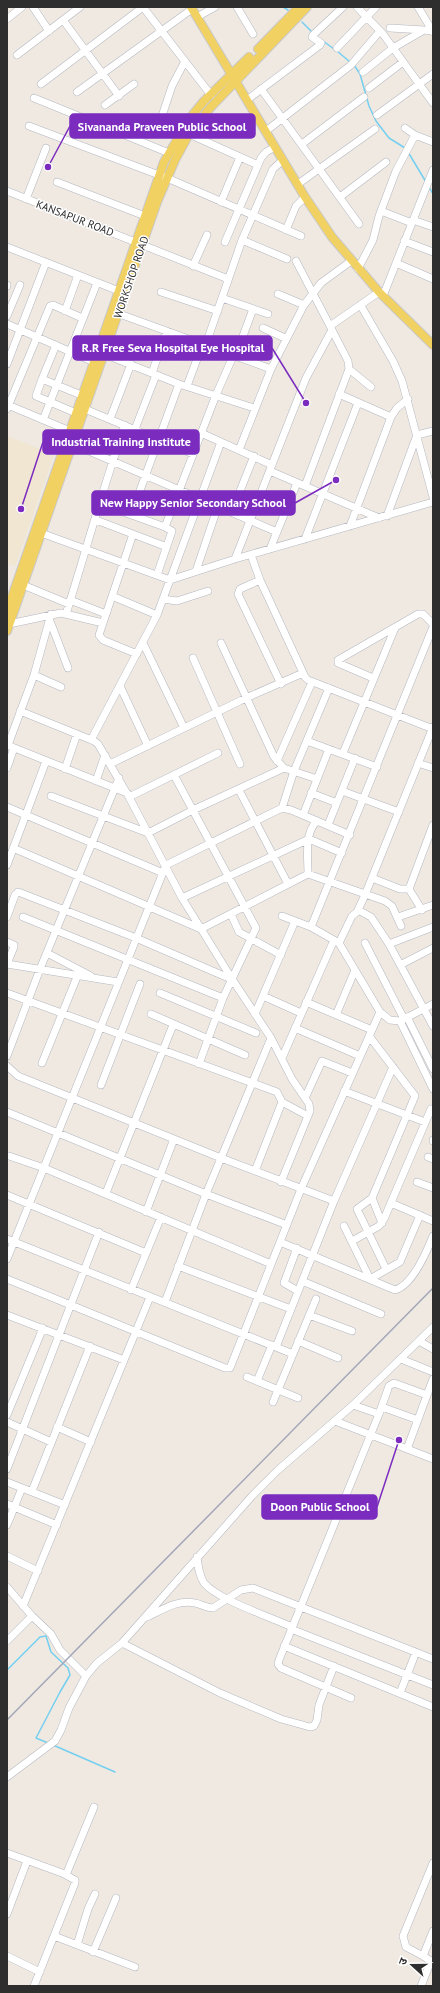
<svg xmlns="http://www.w3.org/2000/svg" width="440" height="1993" viewBox="0 0 440 1993" font-family="'PT Sans','Noto Sans Devanagari',sans-serif">
  <style>
    .education { fill: #f0e6d1 }
    .lines { fill: none; stroke-linecap: round; stroke-linejoin: round }
    .stream { stroke: #75cff0; stroke-width: 1.5 }
    .minor-casing { stroke: #b4b7c1; stroke-width: 8 }
    .major-casing { stroke: #c9c9c9; stroke-width: 10 }
    .minor { stroke: #fff; stroke-width: 7 }
    .major { stroke: #f2d163; stroke-width: 8 }
    .rail { stroke: #a3a6b8; stroke-width: 1.5 }
    .labels { text-anchor: middle; stroke-width: 3; stroke-linejoin: round; paint-order: stroke }
    .street-label { font-size: 11px; fill: #2e2e2e; stroke: #fff }
    .leader { fill: none; stroke: #7b2cbf; stroke-width: 1.5 }
    .callout-dot { fill: #7b2cbf; stroke: #fff; stroke-width: 1.5 }
    .callout { fill: #7b2cbf; stroke: #7b2cbf; stroke-width: 1.5 }
    .callout-label { font-size: 12px; text-anchor: middle; font-weight: bold; fill: #fff }
  </style>
  <rect width="100%" height="100%" fill="#efe9e1"/>
  <path class="education" d="M7 436 54 455 15 566 7 563Z"/>
  <g class="lines">
    <path class="stream" d="M283 7 288 10
      M302 22 312 32
      M323 41 334 49
      M337 51 350 62
      M354 65 360 74 369 106 376 121 389 138 405 148
      M408 152 426 182
      M429 187 433 194
      M7 1670 40 1637 46 1636 51 1652 68 1668 70 1675 60 1692 36 1738 48 1743
      M53 1745 115 1772"/>
    <defs>
      <path id="minor" d="M33 7 49 31
        M143 7 211 95
        M237 7 253 34
        M357 7 383 34 433 103
        M418 7 433 32
        M197 17 215 7
        M7 19 22 7
        M63 20 119 96
        M390 28 424 30
        M337 48 376 7
        M17 55 80 7
        M363 72 393 48 424 30 432 31
        M41 84 143 7
        M369 88 403 62
        M261 89 359 224
        M77 92 192 9
        M34 98 169 153
        M247 100 320 45 321 43 312 37 313 35 343 7
        M105 105 134 84
        M377 115 433 74
        M159 125 172 86 185 61
        M29 126 167 178 301 236
        M405 128 415 135 433 142
        M266 131 351 65 380 31
        M189 134 258 165
        M302 144 364 97
        M57 182 145 216
        M298 184 375 129
        M7 191 228 279
        M340 197 386 162
        M26 199 46 148
        M221 202 240 157
        M381 211 412 223
        M413 220 433 227
        M286 230 296 206 305 197
        M242 240 287 259
        M404 241 433 252
        M225 242 261 158 266 152 275 147
        M7 247 119 291
        M296 261 330 326
        M396 263 433 279
        M193 266 207 235
        M358 269 373 240 379 216 396 171 415 135
        M7 286V285
        M161 292 218 311
        M278 294 304 305
        M383 296 433 170
        M222 298 268 314
        M361 306 393 361 402 381 433 497
        M65 311 78 275
        M114 312 271 369
        M7 316 20 285
        M7 324 94 362
        M263 328 285 338
        M332 330 348 361 349 369 371 387
        M206 344 242 240 273 169 283 160
        M56 345 42 379 86 397
        M104 354 179 384 254 408
        M236 355 253 309
        M7 364 46 262
        M152 373 167 331
        M42 379 36 396 76 413
        M187 386 203 343
        M339 394 391 417
        M8 405 70 431
        M80 407 193 454
        M7 409 50 306 53 305 82 318
        M110 419 131 364
        M43 420 97 283
        M135 429 156 375
        M201 433 272 465
        M68 442 277 532
        M239 450 271 369 304 305 321 283 351 261
        M270 471 379 518
        M305 486 349 369
        M101 504 165 527 172 531 157 575
        M232 511 254 456
        M131 515 179 384
        M387 516 417 435 433 431
        M96 520 167 547
        M350 526 391 417 397 408 408 399
        M165 527 216 395 234 354
        M41 533 170 580 235 559 433 502
        M133 534 99 635 103 640 137 654
        M305 539 358 403
        M270 549 297 483
        M251 555 260 580 305 677 308 680 433 729
        M235 559 306 378 332 330 330 326 379 292
        M196 571 218 506
        M260 580 240 589 238 594 281 684
        M23 585 69 604
        M112 596 157 615
        M163 599 177 601 208 591
        M70 600 106 614
        M66 614C86 551 103 487 125 425
        M50 621 68 668
        M9 624 61 613 103 623
        M143 643 184 728
        M221 643 274 757 284 768 317 779
        M193 658 240 764
        M34 675 61 687
        M373 678 338 663V660L418 614H423L433 624
        M120 686 148 746
        M20 711 94 741 98 744 129 797 182 898 232 979 271 1038 292 1079 309 1104 310 1111 281 1182
        M91 740 157 615 221 442
        M307 741 377 767
        M7 745 127 793
        M8 745 34 675 51 614
        M343 753 395 628
        M277 761 312 682
        M418 763 433 768
        M110 764 246 698 303 673
        M7 768 14 748
        M65 769 77 734
        M174 775 256 928 223 998 199 1064
        M96 781 105 755
        M239 790 288 884
        M342 791 399 812
        M311 793 337 803
        M51 796 148 833 193 810 284 768
        M129 797 218 753
        M7 807 163 873
        M303 815 329 749
        M317 821 291 810 282 808 294 771 329 688
        M328 825 355 758
        M13 848 201 929 308 874 385 901 392 906 401 926
        M7 865 46 761
        M308 874C308 858 304 833 317 821L350 835
        M372 878 400 889H409L433 825
        M409 889 422 910
        M182 898 309 839 342 853
        M357 912 360 911 371 917 389 944 433 1026
        M231 914 239 932 281 955
        M282 916 311 927 339 943 380 1012 390 1020 400 1021 433 1004
        M7 917 15 895 18 892 21 893 136 938 231 979
        M23 917 223 998
        M398 917 433 905
        M311 927 433 627
        M7 942 14 945V947L7 964
        M339 943 352 916 357 912 365 895 433 727
        M365 943 404 1019
        M389 944 433 927
        M47 953 91 976
        M7 964 118 982
        M400 965 433 948
        M7 993 277 1092 282 1102 308 1116
        M160 993 256 1033
        M263 996 301 1013
        M306 1002 372 1030
        M151 1014 245 1055
        M255 1014 295 921
        M336 1015 355 970
        M407 1017 433 1069
        M400 1021 433 1089
        M295 1028 360 1056
        M369 1036 415 1096 372 1198 357 1209 386 1269
        M7 1056 40 969 119 778
        M282 1058 334 940
        M42 1063 77 977
        M7 1066 18 1076 221 1158 334 1201
        M101 1085 140 984
        M344 1091 425 1122
        M305 1098 322 1061 352 1073
        M7 1112 206 1194 287 1225
        M433 1140V1141
        M9 1156 44 1168 271 1264
        M428 1157 433 1159
        M255 1171 282 1102
        M417 1182 433 1188
        M106 1193 173 1025
        M7 1195 146 1253
        M372 1198 382 1223
        M391 1203 433 1221
        M146 1212 174 1139
        M344 1226 370 1279 400 1262 420 1215
        M7 1239 293 1354
        M352 1241 379 1226 384 1219 431 1109
        M280 1242 395 1290C413 1285 427 1251 433 1236
        M297 1248 284 1283 298 1291
        M7 1259 166 865 282 808
        M178 1266 291 1309
        M7 1279 225 1368H230L301 1189 380 1012
        M302 1281 381 1314
        M131 1290 161 1217
        M165 1302 206 1194 271 1038
        M7 1315 124 1360
        M309 1315 352 1331
        M298 1341 338 1358
        M419 1341 433 1349
        M276 1347 334 1201 393 1067
        M401 1359 433 1372
        M247 1377 298 1398
        M257 1381 272 1345
        M273 1402 316 1299
        M353 1405 379 1414
        M382 1407 418 1420
        M7 1415 43 1328
        M335 1421 433 1459
        M7 1422 51 1442
        M57 1427 91 1442
        M407 1449 433 1379
        M7 1469 99 1232
        M7 1482 65 1505
        M32 1491 90 1346
        M7 1504 57 1525
        M7 1525 22 1488
        M7 1556 38 1571
        M197 1557C198 1566 199 1575 204 1583 218 1600 271 1617 292 1627
        M7 1587 32 1616 51 1634 60 1650 86 1676 69 1708 61 1730 55 1741 7 1777
        M23 1606 150 1297
        M147 1617C162 1610 178 1599 195 1603 201 1604 206 1608 213 1608L241 1590 253 1588 433 1659
        M291 1629 433 1685
        M7 1641 32 1616
        M122 1643 220 1693 281 1719 310 1727 314 1726 317 1720 319 1705 334 1666
        M284 1646 433 1707
        M86 1676 97 1663 122 1643 252 1496 278 1470 353 1405 433 1327
        M400 1693 416 1652
        M351 1698 281 1668 278 1664 279 1660 379 1414 389 1386 394 1383 427 1395
        M7 1853 62 1873 75 1880V1883L34 1986
        M66 1875 94 1807
        M7 1914 27 1861
        M54 1936 135 1967
        M77 1945 88 1909 95 1894
        M93 1952 116 1898
        M7 1956 40 1972
        M423 1956 406 1947 403 1936 433 1863
        M421 1986 431 1961 423 1956 433 1931"/>
      <path id="major" d="M191 7 305 197 332 237 379 292 433 345
        M258 49 299 7
        M7 611 164 162 190 118 204 101 249 57
        M7 631 157 202 175 160 189 134 210 108 307 7"/>
    </defs>
    <use href="#minor" class="minor-casing"/>
    <use href="#major" class="major-casing"/>
    <use href="#minor" class="minor"/>
    <use href="#major" class="major"/>
    <path class="rail" d="M7 1720 433 1288"/>
  </g>
  <g class="labels">
    <g class="street-label">
      <text transform="translate(75 218) rotate(21)" y="4">KANSAPUR ROAD</text>
      <text transform="translate(131 277) rotate(-71)" y="4">WORKSHOP ROAD</text>
    </g>
  </g>
  <path class="leader" d="M48 167L70 126M306 403L272 348M21 509L43 442M336 480L295 503M399 1440L377 1507"/>
  <g class="callout-dot">
    <circle cx="48" cy="167" r="4"/>
    <circle cx="306" cy="403" r="4"/>
    <circle cx="21" cy="509" r="4"/>
    <circle cx="336" cy="480" r="4"/>
    <circle cx="399" cy="1440" r="4"/>
  </g>
  <g class="callout">
    <rect x="70" y="114" width="185" height="24" rx="4"/>
    <rect x="73" y="336" width="199" height="24" rx="4"/>
    <rect x="43" y="430" width="156" height="24" rx="4"/>
    <rect x="92" y="491" width="203" height="24" rx="4"/>
    <rect x="262" y="1495" width="115" height="24" rx="4"/>
  </g>
  <g class="callout-label">
    <text x="162" y="131">Sivananda Praveen Public School</text>
    <text x="173" y="352">R.R Free Seva Hospital Eye Hospital</text>
    <text x="121" y="446">Industrial Training Institute</text>
    <text x="193" y="507">New Happy Senior Secondary School</text>
    <text x="320" y="1511">Doon Public School</text>
  </g>
  <rect width="440" height="1993" fill="none" stroke="#2e2e2e" stroke-width="16"/>
  <g transform="translate(412 1965) rotate(291)" stroke="#ffffff" stroke-width="3" paint-order="stroke">
  <path d="M0-3L7 15L0 10L-7 15Z" fill="#2e2e2e"/>
  <text y="-6" font-size="11" font-weight="bold" text-anchor="middle" fill="#2e2e2e">उ</text>
  </g>
</svg>
